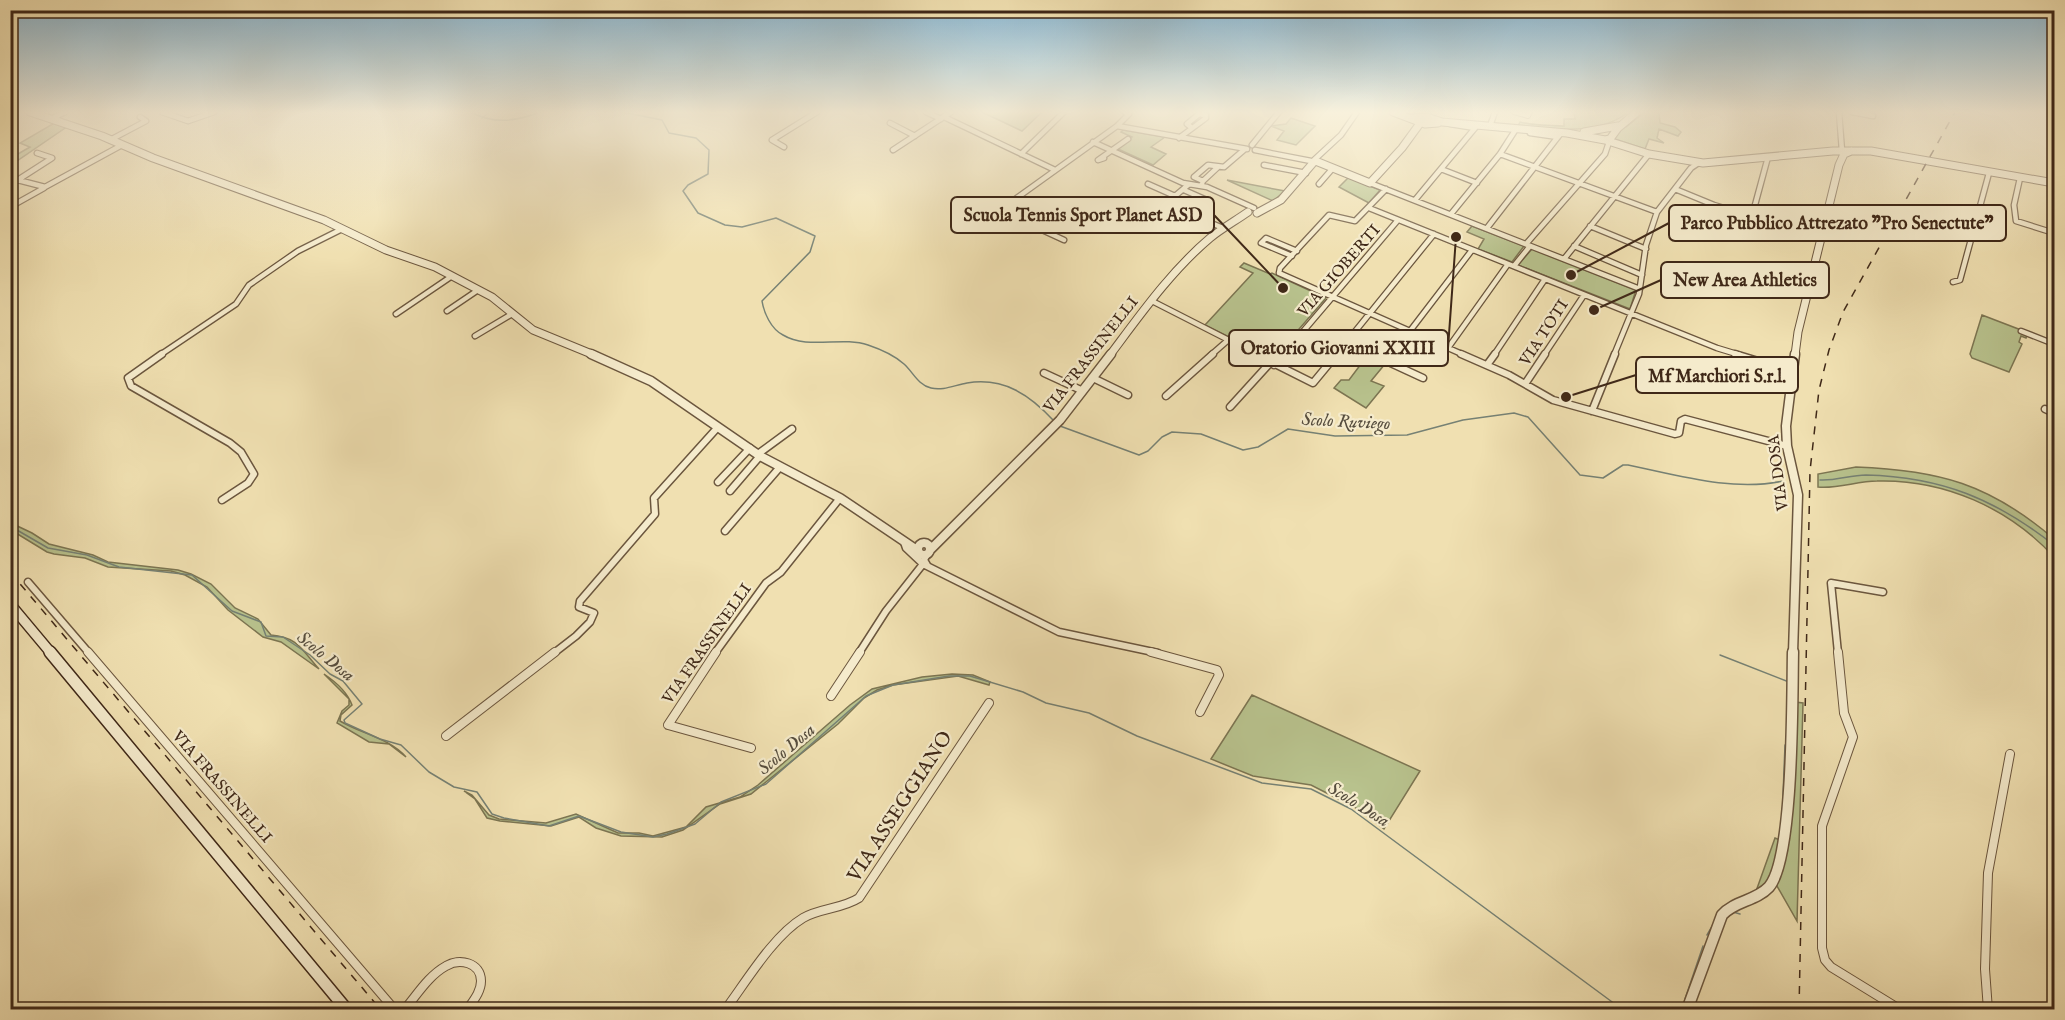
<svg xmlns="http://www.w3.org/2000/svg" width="2065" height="1020" viewBox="0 0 2065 1020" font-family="'IM FELL English',serif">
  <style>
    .green { fill: #b8c28d; stroke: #7c7552; stroke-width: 1.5 }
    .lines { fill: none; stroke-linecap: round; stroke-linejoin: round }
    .stream { stroke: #768174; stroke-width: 1.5 }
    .pedestrian-casing { stroke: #6b563e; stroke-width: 6 }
    .minor-far2-casing { stroke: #6b563e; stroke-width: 7 }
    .minor-far1-casing { stroke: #6b563e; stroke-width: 9 }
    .minor-casing { stroke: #6b563e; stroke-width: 10 }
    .tertiary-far2-casing { stroke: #6b563e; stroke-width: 9 }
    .tertiary-far1-casing { stroke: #6b563e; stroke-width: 11 }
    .tertiary-casing { stroke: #6b563e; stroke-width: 13 }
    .secondary-far1-casing { stroke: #3f2818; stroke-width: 12 }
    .secondary-casing { stroke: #3f2818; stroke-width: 14 }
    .pedestrian { stroke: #f5ebcc; stroke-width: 4 }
    .minor-far2 { stroke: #f5ebcc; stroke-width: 4.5 }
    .minor-far1 { stroke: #f5ebcc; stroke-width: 6 }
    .minor { stroke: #f5ebcc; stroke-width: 8 }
    .tertiary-far2 { stroke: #f5ebcc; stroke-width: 7 }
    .tertiary-far1 { stroke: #f5ebcc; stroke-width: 8 }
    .tertiary { stroke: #f5ebcc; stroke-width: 10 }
    .secondary-far1 { stroke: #f5ebcc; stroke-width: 9 }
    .secondary { stroke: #f5ebcc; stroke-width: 11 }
    .rail { stroke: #3f2818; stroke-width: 1.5; stroke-dasharray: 8 8; stroke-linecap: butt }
    .labels { text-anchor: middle; stroke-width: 4.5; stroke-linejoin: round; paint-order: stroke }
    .street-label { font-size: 16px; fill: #3f2818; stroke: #f5ebcc }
    .water-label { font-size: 18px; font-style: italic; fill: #564d3e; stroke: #f5ebcc }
    .near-street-label { font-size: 20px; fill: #3f2818; stroke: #f5ebcc }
    .leader { fill: none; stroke: #3f2818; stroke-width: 2 }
    .callout-dot { fill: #3f2818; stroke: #f5ebcc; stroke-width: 2 }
    .callout { fill: #f5ebcc; stroke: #3f2818; stroke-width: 2 }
    .callout-label { font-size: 18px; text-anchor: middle; font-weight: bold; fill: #3f2818 }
  </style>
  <rect width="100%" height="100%" fill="#f0e0b1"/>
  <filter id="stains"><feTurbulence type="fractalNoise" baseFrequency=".00333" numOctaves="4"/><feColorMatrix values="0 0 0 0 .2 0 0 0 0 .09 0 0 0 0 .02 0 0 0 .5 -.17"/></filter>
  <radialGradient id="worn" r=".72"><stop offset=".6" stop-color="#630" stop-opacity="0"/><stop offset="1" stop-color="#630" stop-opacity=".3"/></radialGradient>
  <path class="green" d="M982 112H1042L1022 131Z
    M1574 112H1629C1597 136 1556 129 1518 126L1520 122C1536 126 1549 125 1564 126V119H1575Z
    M1645 112H1659L1660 123 1675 127 1681 132 1678 136 1659 129 1657 138 1664 143 1649 139 1645 149 1615 139 1613 136 1623 126 1626 127Z
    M1291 118 1315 126 1296 145 1277 140 1284 131 1271 126 1286 124Z
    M56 122 68 126 11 165V158L30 147 20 143Z
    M1123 130 1165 137 1151 147 1166 154 1153 165 1118 149 1132 137 1121 132Z
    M1349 177 1352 179 1380 190 1369 203 1339 187Z
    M1227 180 1285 191 1273 201Z
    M1472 226 1524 246 1512 262 1478 249 1484 239 1467 232Z
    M1532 249 1636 290 1630 309 1518 265Z
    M1244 263 1270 274 1272 273 1326 298 1273 359 1205 325 1253 273 1240 267Z
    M1982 315 2021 330 2027 335 2026 338 2021 336 2019 342 2022 344 2009 372 1972 358 1970 354Z
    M1367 356 1385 364 1371 381 1384 386 1366 408 1334 388 1341 380H1349Z
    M1856 467C1939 470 1990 484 2054 539V557C2009 508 1944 479 1877 481 1857 481 1838 489 1818 487V474Z
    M11 523 32 533 49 544 93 555 108 562 178 570 191 574 211 584 235 608 258 619 271 635C298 637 302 650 319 669L281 642 263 637 228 610 207 587 185 575 171 571 108 567 85 558 54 554 47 552 11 530Z
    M324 674C336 682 347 691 352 705L341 715 340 721C362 734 389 738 406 757L389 744 369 742 337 723 342 711 349 705V699Z
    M952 674 973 675 990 682 989 685 958 676 893 685 877 690 864 698 838 724 751 794 720 804 683 830 662 837 621 836 596 828 579 817 551 826 500 821 487 818 475 799 464 791 472 795 489 815 499 819 546 823 576 814 618 833H639L653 836 686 827 706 807 740 797 758 785 850 705 872 689 922 677Z
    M1252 695 1420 771 1384 829 1360 810 1311 785 1253 776 1211 759Z
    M1795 702 1803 703 1797 921 1777 886 1784 847Z
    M1775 838 1780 840 1773 878 1755 894Z"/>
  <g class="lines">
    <path class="stream" d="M471 112C494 125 517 121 540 112
      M622 112 662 120 669 133 696 138 709 150 708 174 688 185 683 191 698 213 725 225 742 227 776 218 815 236 810 252 762 301C764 313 771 329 783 335 808 350 841 336 868 345 880 349 894 355 904 364 913 372 918 385 931 388 943 391 955 385 967 383 1004 377 1030 395 1054 421
      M482 118 490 112
      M1060 426 1139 455 1148 451 1162 437 1172 432 1201 434 1243 450 1258 447 1288 429 1335 436 1407 435 1463 420 1514 413 1528 417 1580 475 1603 478 1623 465H1628C1677 475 1733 492 1783 481
      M1820 480C1836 481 1850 475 1866 475 1942 477 1995 499 2054 545
      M10 526 48 548 87 555 119 567 192 575 232 611 261 622 266 636 283 637 310 655 330 674 343 681 362 704 344 720 345 723 380 739 401 745 429 772 454 787 477 792 492 814 504 818 549 826 579 816 621 832 653 837 667 834 695 824 721 802 766 784 866 696 893 685 949 676H970L1023 692 1046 703 1089 713 1137 736 1262 783 1311 789 1351 809 1623 1010
      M1720 655 1789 682
      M1783 796 1785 745
      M1733 912 1740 914
      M1707 935 1714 923
      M1685 999 1703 946"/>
    <defs>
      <path id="pedestrian" d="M1514 112 1528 116 1530 112"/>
      <path id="minor-far2" d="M162 112 188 121 214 112
        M926 112 941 119
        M1839 112 1842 151
        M1852 112 1873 116
        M10 115 16 112
        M944 117 1055 170
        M51 119 65 112
        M890 123 915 136
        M1450 124 1475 128
        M1117 126 1247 149
        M1490 126 1495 112
        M1530 133 1558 137
        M1179 138 1206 118V115L1199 114 1187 124 1192 128
        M110 140 146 121 140 117
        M1093 142 1183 183 1207 187 1254 208
        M1252 145 1279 112
        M784 147 772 140 817 112
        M893 150 951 112
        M1255 150 1311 161
        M1021 154 1064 112
        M1500 154 1657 212
        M1104 158 1098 160 1128 139
        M1314 160 1341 135 1357 112
        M1264 165 1306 173
        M1441 169 1477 183
        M10 178 45 187 122 145
        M2020 178 2014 205 2016 221 2054 233
        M1203 181 1218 167
        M1370 183 1640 289
        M1148 184 1175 196 1188 185
        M1319 184 1333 168
        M10 185 52 158 37 153
        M1201 186 1203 181 1194 177 1208 165 1224 167 1245 149
        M1386 189 1355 221 1329 215 1280 268 1279 273 1464 355
        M1675 189 1714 205 1820 237
        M1184 190 1209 201
        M1014 200 1021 207 1044 218 1045 222 1040 229 1064 240
        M1415 200 1475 128
        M1007 205 1117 126 1129 114 1125 112
        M10 207 44 188
        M1369 208 1717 348 1740 355
        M1180 210 1223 228
        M1451 214 1500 154 1516 129
        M1752 216 1768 157
        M1590 226 1646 249
        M1487 228 1561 133
        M1526 244 1605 154 1609 142
        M1574 246 1642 275
        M1292 256 1261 243 1266 238 1297 251
        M1564 259 1649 154
        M1514 266 1530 246
        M1953 282 1960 280 1989 173
        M1152 301 1258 355
        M447 311 478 290
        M396 314 452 276
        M1410 331 1472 250
        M2021 331 2054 344
        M475 336 512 314
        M1347 342 1375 355
        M1448 348 1508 264
        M160 355 236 304 249 285 298 251 342 229
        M1211 355 1227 341
        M1283 355 1398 220
        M1336 355 1434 234
        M1494 355 1545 279
        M1544 355 1584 295
        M1614 355 1639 294 1646 245 1657 212 1691 168 1700 162"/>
      <path id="minor-far1" d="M162 354 128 378 131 386 230 443 241 452 254 474 248 483 222 500
        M1255 354 1313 383 1337 354
        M1371 354 1423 378
        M1461 354 1509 375 1553 400 1675 434 1679 433 1681 421 1685 419 1787 446
        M1735 354 1791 371
        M1274 365 1284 354
        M1487 365 1495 354
        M1044 373 1083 391
        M1093 378 1128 395
        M1525 384 1545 354
        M1166 396 1213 354
        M1230 407 1270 363
        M2045 409 2054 413
        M1592 411 1615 354
        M758 454 792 429
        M718 482 750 448
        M730 491 760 456
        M725 531 780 467
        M904 542 906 548 923 564 1059 632 1158 653
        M927 554 924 560 927 565
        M28 582 89 653
        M554 653 576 636 590 622 594 613 579 607 580 601 655 514 654 498 718 427
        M715 653 766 583 781 572 840 498
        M859 653 886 611 923 564
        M1838 653 1831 583 1883 592"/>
      <path id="minor" d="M88 652 395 1010
        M716 652 668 725 751 748
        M1151 652 1217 670 1219 675 1200 712
        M1838 652 1844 713 1853 737 1822 826V948L1825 960 1831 967 1901 1010
        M831 696 860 652
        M446 736 555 652
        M404 1010C417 995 428 976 446 966 459 958 481 962 481 981 481 992 473 1001 467 1010
        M725 1010C746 982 773 936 803 918 820 908 842 909 859 898L989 703
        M1988 1010 1985 969 1988 873 2010 754"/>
      <path id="tertiary-far2" d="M30 112 102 136 153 158 324 220 386 250 435 267 492 297 533 330 594 355
        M1393 112 1425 124 1438 123
        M1412 118 1427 117 1442 122 1567 133 1605 140 1610 139 1618 128 1637 112
        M1584 132 1618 126
        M1605 140 1649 154 1703 163 1833 151H1871L2054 183
        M1318 162 1370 183 1402 148 1421 122
        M1257 213 1281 200 1313 163
        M1110 355C1140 315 1171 271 1210 238 1221 229 1235 221 1248 212
        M1795 355 1798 332 1839 165 1844 154 1851 151"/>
      <path id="tertiary-far1" d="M591 354 651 381 760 456 840 498 917 550
        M918 549a6 6 0 1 1 12 0a6 6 0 1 1-12 0Z
        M931 549 1060 420 1111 354
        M1793 653 1798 495 1787 446 1786 426 1795 354"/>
      <path id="tertiary" d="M1687 1010 1722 915C1734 901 1756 901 1769 887 1794 858 1792 696 1793 652"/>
      <path id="secondary-far1" d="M10 604 51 653"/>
      <path id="secondary" d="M50 652 347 1010"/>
    </defs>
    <use href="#pedestrian" class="pedestrian-casing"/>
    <use href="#minor-far2" class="minor-far2-casing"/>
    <use href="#minor-far1" class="minor-far1-casing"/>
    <use href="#minor" class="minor-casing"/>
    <use href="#tertiary-far2" class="tertiary-far2-casing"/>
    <use href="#tertiary-far1" class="tertiary-far1-casing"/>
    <use href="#tertiary" class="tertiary-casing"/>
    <use href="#secondary-far1" class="secondary-far1-casing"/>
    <use href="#secondary" class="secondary-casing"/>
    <use href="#pedestrian" class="pedestrian"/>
    <use href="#minor-far2" class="minor-far2"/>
    <use href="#minor-far1" class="minor-far1"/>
    <use href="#minor" class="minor"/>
    <use href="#tertiary-far2" class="tertiary-far2"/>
    <use href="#tertiary-far1" class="tertiary-far1"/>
    <use href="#tertiary" class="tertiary"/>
    <use href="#secondary-far1" class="secondary-far1"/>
    <use href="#secondary" class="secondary"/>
    <path class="rail" d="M10 572 381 1010
      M1799 1010 1810 471 1819 390 1829 350 1843 312 1955 112"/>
  </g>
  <linearGradient id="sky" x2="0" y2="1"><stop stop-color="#89b7d2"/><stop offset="0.44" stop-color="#f8f1dc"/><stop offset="1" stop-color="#f8f1dc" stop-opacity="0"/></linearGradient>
  <rect width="2065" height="255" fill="url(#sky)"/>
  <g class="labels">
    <g class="street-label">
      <text transform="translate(1338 270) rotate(-49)" y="6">VIA GIOBERTI</text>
      <text transform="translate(1543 332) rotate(-57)" y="6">VIA TOTI</text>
      <text transform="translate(1090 354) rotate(-52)" y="6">VIA FRASSINELLI</text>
      <text transform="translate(1777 473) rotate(-97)" y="6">VIA DOSA</text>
      <text transform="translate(706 643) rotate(-55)" y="6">VIA FRASSINELLI</text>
      <text transform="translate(223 786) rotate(49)" y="6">VIA FRASSINELLI</text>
    </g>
    <g class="water-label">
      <text transform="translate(1346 421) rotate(3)" y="6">Scolo Ruviego</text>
      <text transform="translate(326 656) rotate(39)" y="6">Scolo Dosa</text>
      <text transform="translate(786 749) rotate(-40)" y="6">Scolo Dosa</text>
      <text transform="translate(1359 804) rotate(32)" y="6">Scolo Dosa</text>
    </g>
    <g class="near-street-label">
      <text transform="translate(899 806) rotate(-57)" y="7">VIA ASSEGGIANO</text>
    </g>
  </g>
  <path class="leader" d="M1283 288L1214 215M1571 275L1669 223M1594 310L1661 280M1456 237L1448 348M1566 397L1636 375"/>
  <g class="callout-dot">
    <circle cx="1283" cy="288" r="6"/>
    <circle cx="1571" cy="275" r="6"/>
    <circle cx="1594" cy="310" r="6"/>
    <circle cx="1456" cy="237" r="6"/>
    <circle cx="1566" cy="397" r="6"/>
  </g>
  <g class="callout">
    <rect x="951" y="197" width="263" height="36" rx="6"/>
    <rect x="1669" y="205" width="337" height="36" rx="6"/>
    <rect x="1661" y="262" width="168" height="36" rx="6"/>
    <rect x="1229" y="330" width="219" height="36" rx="6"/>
    <rect x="1636" y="357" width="162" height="36" rx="6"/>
  </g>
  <g class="callout-label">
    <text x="1083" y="221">Scuola Tennis Sport Planet ASD</text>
    <text x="1837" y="229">Parco Pubblico Attrezato "Pro Senectute"</text>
    <text x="1745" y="286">New Area Athletics</text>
    <text x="1338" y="354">Oratorio Giovanni XXIII</text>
    <text x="1717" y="382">Mf Marchiori S.r.l.</text>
  </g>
  <rect width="2065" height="1020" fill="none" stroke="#f0e0b1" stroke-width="36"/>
  <rect x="12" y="12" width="2041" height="996" fill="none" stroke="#3f2818" stroke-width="3"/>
  <rect x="18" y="18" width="2029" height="984" fill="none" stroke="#3f2818" stroke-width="1.5"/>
  <rect width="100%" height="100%" filter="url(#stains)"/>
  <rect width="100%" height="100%" fill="url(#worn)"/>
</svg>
